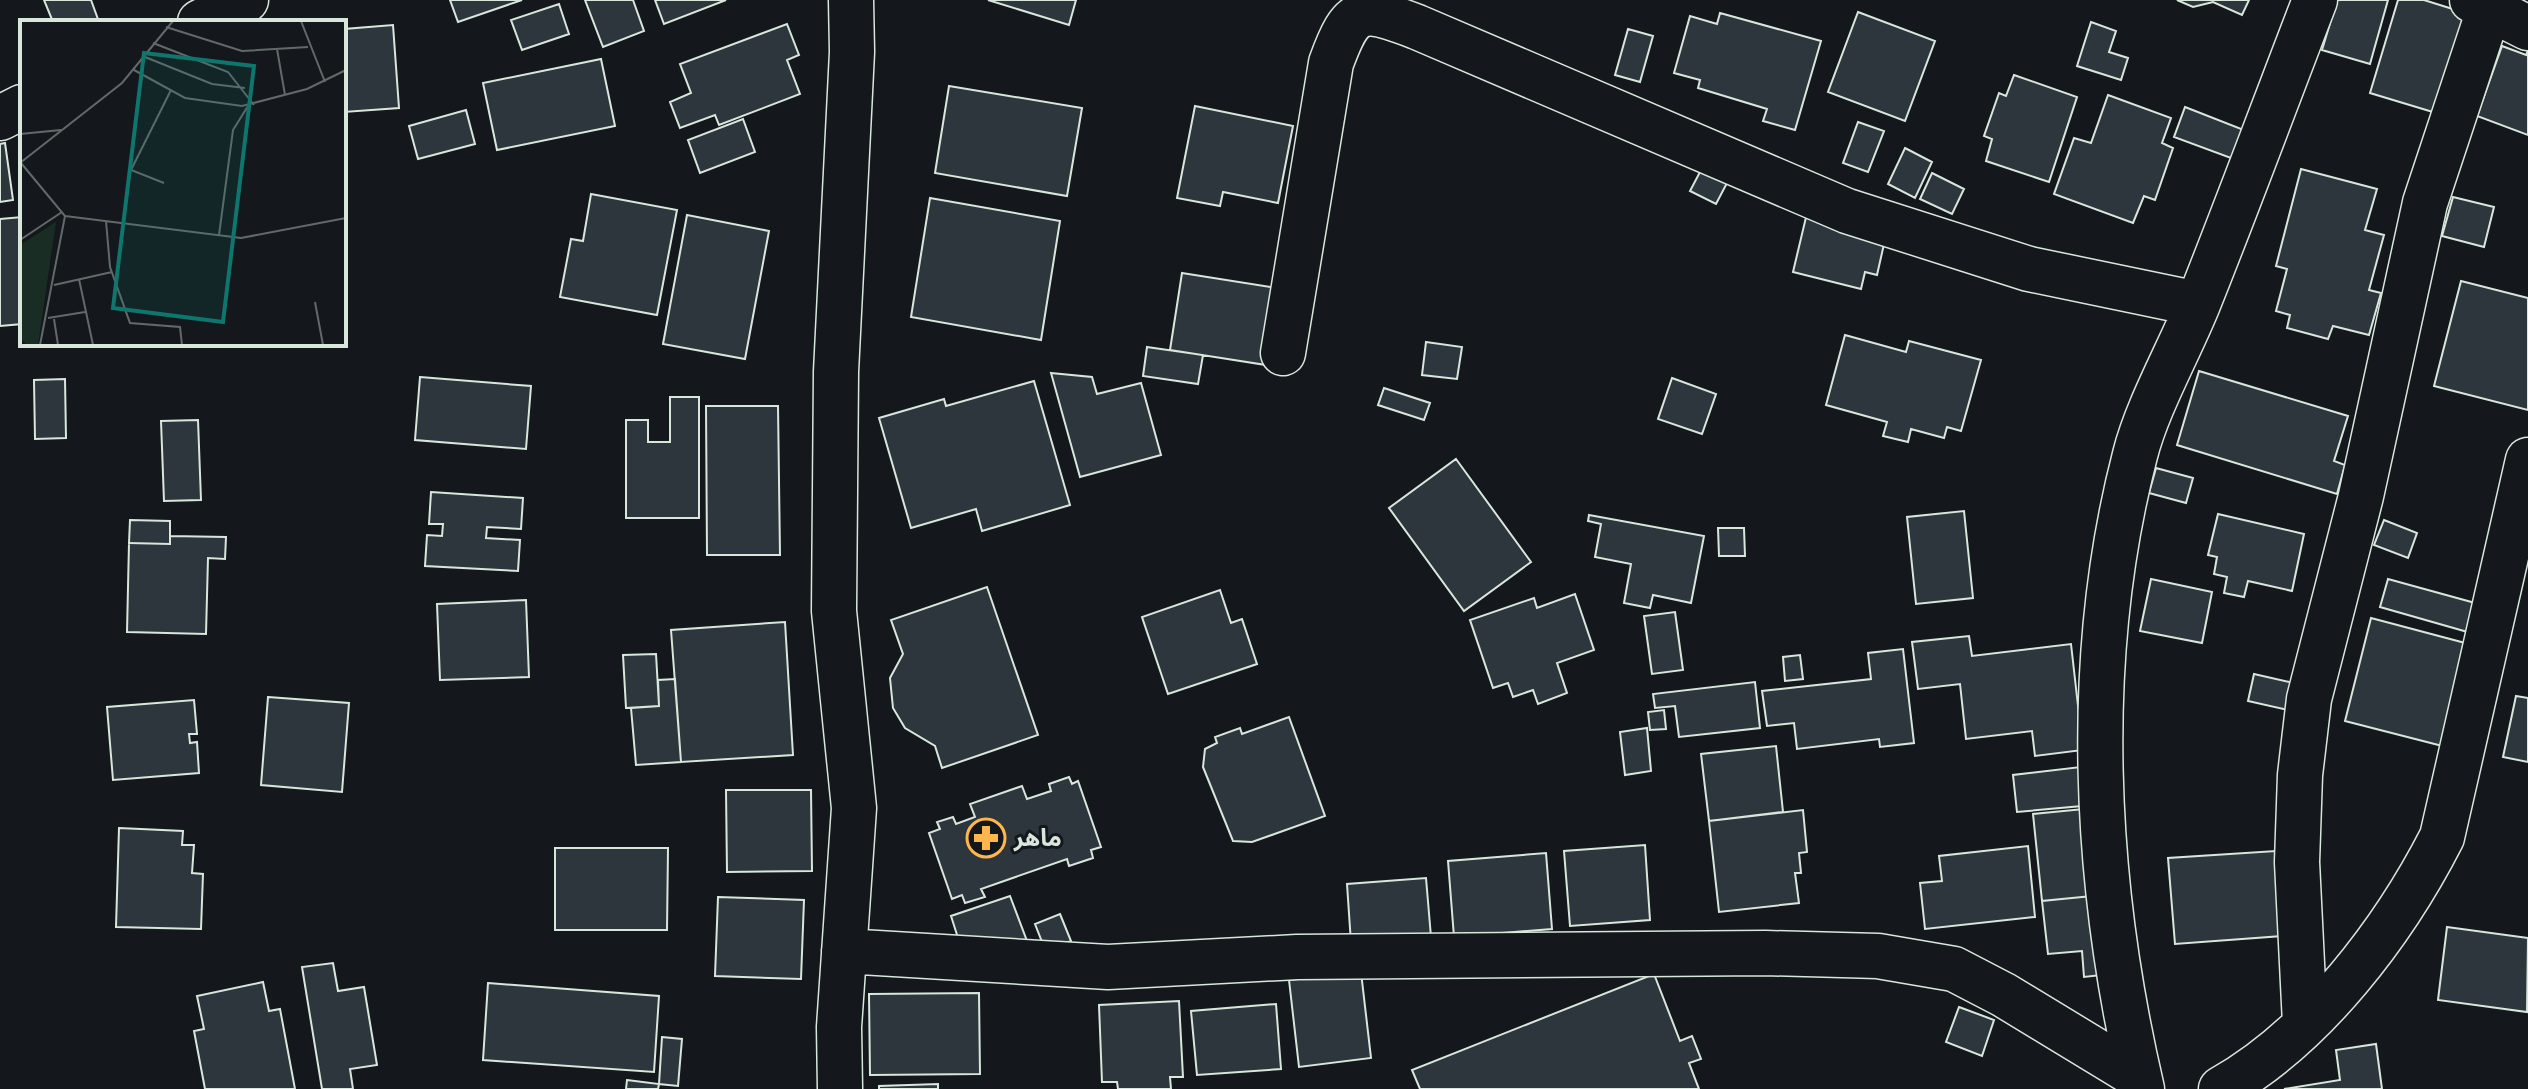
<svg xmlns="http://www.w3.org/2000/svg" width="2528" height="1089" viewBox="0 0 2528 1089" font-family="'Open Sans','Noto Sans Arabic',sans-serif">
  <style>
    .building { fill: #2c363c; stroke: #d8e6dc; stroke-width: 2 }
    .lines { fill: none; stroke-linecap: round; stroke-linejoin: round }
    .minor-casing { stroke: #d8e6dc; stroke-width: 47 }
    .minor { stroke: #14181c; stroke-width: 44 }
    .labels { text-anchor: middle; stroke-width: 6; stroke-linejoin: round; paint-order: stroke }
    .poi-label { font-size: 24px; font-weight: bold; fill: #d8e6dc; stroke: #14181c; text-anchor: start }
    .inset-road { fill: none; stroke: #626a69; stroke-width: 2 }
    .view { fill: #0f766e; fill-opacity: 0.15; stroke: #0f766e; stroke-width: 4 }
    .inset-edge { fill: none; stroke: #d8e6dc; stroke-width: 4 }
  </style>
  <rect width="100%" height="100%" fill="#14181c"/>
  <path class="building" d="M44 0H91L99 22H53Z
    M450 0H522L458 22Z
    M585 0H633L644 31 603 47Z
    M655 0H726L664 24Z
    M988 0H1076L1069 25Z
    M2177 0H2249L2242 15 2213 2 2193 7Z
    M2337 0H2388L2370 64 2322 50Z
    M2398 0H2424L2475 16 2446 116 2370 93Z
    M559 4 569 34 522 50 511 20Z
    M1858 12 1935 41 1905 121 1828 92Z
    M1720 13 1821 41 1795 130 1763 121 1767 109 1698 88 1700 80 1674 73 1690 16 1717 24Z
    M2091 22 2116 31 2109 52 2128 58 2121 80 2077 66Z
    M787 24 799 55 787 60 800 94 719 125 715 115 680 128 670 102 691 93 680 64Z
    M393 25 399 108 344 112V29Z
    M1628 29 1653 36 1640 82 1615 75Z
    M2502 46 2526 55 2528 50V135L2477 116Z
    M601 59 615 126 497 150 483 83Z
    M2014 75 2077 97 2049 182 1986 161 1992 139 1984 136 1999 93 2006 96Z
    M949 86 1082 108 1067 196 935 173Z
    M2108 95 2171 118 2162 143 2173 148 2155 200 2144 196 2133 223 2054 194 2074 138 2091 143Z
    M1195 106 1293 126 1278 203 1223 192 1220 206 1177 198Z
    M2185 107 2249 132 2239 161 2174 137Z
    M466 110 475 144 418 159 409 126Z
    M743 119 755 152 700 173 688 140Z
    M1858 122 1884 131 1868 172 1843 163Z
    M5 143 13 200 0 202V144Z
    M1905 148 1932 162 1915 198 1888 184Z
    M2301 169 2377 189 2365 230 2384 235 2369 290 2381 293 2369 335 2333 326 2328 339 2287 328 2290 315 2276 311 2287 269 2276 266Z
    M1701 170 1727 183 1716 204 1690 191Z
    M1932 173 1964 189 1952 214 1920 199Z
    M591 194 677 210 657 315 560 297 571 239 583 241Z
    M2453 197 2494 207 2484 247 2442 236Z
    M930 198 1060 221 1041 340 911 317Z
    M1807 213 1884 244 1877 275 1865 272 1861 289 1793 272Z
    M687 215 769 231 745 359 663 344Z
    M22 217V324L0 326V219Z
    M1182 273 1277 288 1266 365 1170 350Z
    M2461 281 2528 298V410L2434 386Z
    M1845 335 1906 352 1909 341 1981 360 1961 431 1947 427 1944 438 1911 429 1908 442 1883 436 1887 422 1826 405Z
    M1426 342 1462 347 1457 379 1422 375Z
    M1147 347 1203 355 1198 384 1143 376Z
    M2199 371 2348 416 2334 461 2345 465 2337 494 2177 445Z
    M1051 373 1092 377 1097 394 1141 383 1161 455 1080 477Z
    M420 377 531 386 526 449 415 440Z
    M1672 378 1716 394 1702 434 1658 419Z
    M65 379 66 438 35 439 34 380Z
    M1034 381 1070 505 982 531 976 509 911 528 879 418 944 399 946 406Z
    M1384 388 1430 403 1424 420 1378 405Z
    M670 397H699V518H626V420H648V442H670Z
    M706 406H778L780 555H707Z
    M198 420 201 500 164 501 161 421Z
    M1456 459 1531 562 1464 611 1389 508Z
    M2156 468 2193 478 2186 503 2149 493Z
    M431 492 523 498 521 529 487 527 486 538 520 540 518 571 425 566 427 535 442 536 443 524H429Z
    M1964 511 1973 598 1916 604 1907 517Z
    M2218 514 2304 534 2292 591 2248 581 2244 597 2224 593 2227 577 2214 574 2217 557 2208 555Z
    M1589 515 1704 536 1691 603 1653 595 1650 608 1624 603 1631 564 1595 557 1601 524 1588 521Z
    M130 520 170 521V544L129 543Z
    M2384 520 2417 533 2408 558 2374 545Z
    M1718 528H1744L1745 556H1719Z
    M170 536 226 537 225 559 208 558 206 634 127 632 129 543 170 544Z
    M2151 579 2212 592 2202 643 2140 631Z
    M2388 579 2486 606 2478 635 2380 607Z
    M987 587 1038 735 942 768 935 746 905 728 893 708 890 678 903 654 891 620Z
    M1220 590 1231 623 1242 619 1257 664 1168 694 1142 617Z
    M1575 594 1594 650 1557 663 1567 693 1538 704 1533 690 1513 697 1508 683 1493 688 1470 620 1534 598 1537 608Z
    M526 600 529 677 440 680 437 604Z
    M1675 612 1683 670 1652 674 1644 616Z
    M2371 618 2484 648 2458 750 2345 721Z
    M785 622 793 755 681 762 671 630Z
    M1969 636 1972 656 2071 644 2083 750 2035 756 2032 731 1966 739 1960 684 1918 689 1912 642Z
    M1903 649 1914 743 1880 747 1879 739 1797 749 1794 723 1767 726 1762 691 1871 679 1868 653Z
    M656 654 659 706 626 708 623 655Z
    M1800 655 1803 679 1785 681 1783 657Z
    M2254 674 2298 684 2292 711 2248 701Z
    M675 679 681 762 636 765 631 708 659 706 658 680Z
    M1755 682 1760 728 1679 737 1675 706 1655 708 1653 694Z
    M2516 696 2528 698V762L2503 757Z
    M268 697 349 703 342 792 261 785Z
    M194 700 197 734H189L190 743 197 742 199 773 113 780 107 707Z
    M1664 710 1666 729 1650 730 1648 712Z
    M1289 717 1325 816 1252 842 1233 841 1203 767 1205 749 1217 743 1215 737 1240 728 1242 734Z
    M1647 728 1651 771 1625 775 1620 732Z
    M1776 746 1783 812 1709 821 1701 754Z
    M2089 766 2093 805 2017 812 2013 775Z
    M1069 777 1072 784 1078 781 1101 847 1091 850 1093 858 1069 866 1067 859 981 889 985 897 965 903 962 895 952 899 929 833 940 829 937 822 953 817 956 824 975 817 970 804 1022 786 1027 799 1051 791 1049 784Z
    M726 790H811L812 871 727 872Z
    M2094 808 2102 895 2042 901 2033 814Z
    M1803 810 1807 852 1799 853 1801 873H1795L1799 903 1719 912 1709 821Z
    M119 828 183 831 182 845H194L192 873 203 874 201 929 116 927Z
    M1645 845 1650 920 1570 926 1564 851Z
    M2028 846 2035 917 1925 929 1920 883 1942 881 1939 856Z
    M555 848H668L667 930H555Z
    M2276 851 2282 936 2175 944 2168 858Z
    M1546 853 1552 929 1454 937 1448 861Z
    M1426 878 1431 937 1351 943 1347 884Z
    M2102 895 2110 974 2084 977 2082 951 2048 954 2042 901Z
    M1010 896 1027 941H959L951 916Z
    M718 897 804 900 801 979 715 976Z
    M1060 914 1071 941 1046 952 1035 924Z
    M2447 927 2528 938 2527 1012 2438 1000Z
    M333 963 338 991 364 987 377 1065 350 1069 353 1089H322L302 967Z
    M1361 972 1371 1058 1299 1067 1289 980Z
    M1654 974 1680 1041 1692 1036 1701 1059 1689 1063 1699 1089H1420L1412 1070Z
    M263 982 269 1011 280 1009 295 1089H205L194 1031 204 1029 197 996Z
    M488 983 659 996 654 1072 483 1060Z
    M979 993 980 1074 870 1075 869 994Z
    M1179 1001 1183 1077H1170L1171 1089H1118L1117 1082H1102L1099 1005Z
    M1276 1004 1281 1069 1197 1075 1191 1011Z
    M1959 1007 1994 1020 1982 1056 1946 1042Z
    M662 1037 682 1039 678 1086 659 1084Z
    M2376 1044 2382 1089H2284L2340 1080 2336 1050Z
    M627 1080 659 1084 658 1089H626Z
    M938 1084V1089H879V1086Z"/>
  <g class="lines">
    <defs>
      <path id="minor" d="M2472 0 2528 28
        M200 22 246 0
        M0 118 22 107
        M1283 353 1331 63C1352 6 1360 5 1417 27L1847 211 2029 269 2198 304
        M844 951 1108 967 1297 957 1765 953 1878 956 1954 969 2004 995 2139 1077
        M2305 1024 2297 862 2300 775 2309 699 2361 496 2425 203 2489 10
        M840 1089 839 1027 854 808 834 611 836 372 852 52 851 0
        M2142 1089C2094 884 2082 659 2135 455 2147 407 2179 351 2198 304 2238 204 2276 101 2315 0
        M2221 1089C2315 1036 2394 931 2442 837L2528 460"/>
    </defs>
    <use href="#minor" class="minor-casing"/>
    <use href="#minor" class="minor"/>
  </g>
  <defs>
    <symbol id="pharmacy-ring" viewBox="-11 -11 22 22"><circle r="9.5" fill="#14181c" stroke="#ffb74d" stroke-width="1.5"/><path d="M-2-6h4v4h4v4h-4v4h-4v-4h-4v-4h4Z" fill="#ffb74d"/></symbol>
  </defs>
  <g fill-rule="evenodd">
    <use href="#pharmacy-ring" x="964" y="816" width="44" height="44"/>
  </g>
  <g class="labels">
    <g class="poi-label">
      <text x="1014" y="846">ماهر</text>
    </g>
  </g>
  <g transform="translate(20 20)">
    <rect width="326" height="326" fill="#14181c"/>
    <path d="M36 202 18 325H7L0 318V225Z" fill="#1a2d24"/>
    <path class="inset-road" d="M281 1 305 62M146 7 222 31 288 27M133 23 208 52 234 85M257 29 265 75M125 37 192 64 225 68M114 50 165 78 222 86 287 69 326 50M0 114 41 110M0 143 102 63 153 1M1 143 45 196 20 325M144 163 111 150 151 70M45 196 221 218 326 198M325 198 326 235M86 201 90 247 110 303 160 307 162 325M199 215 213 110 228 86M0 220 42 192M59 259 73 325M34 265 92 252M295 282 303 325M28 298 65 292M34 299 38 325"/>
    <path class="view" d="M124 33 234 46 203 302 93 288Z"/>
    <rect width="326" height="326" class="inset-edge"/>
  </g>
</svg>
